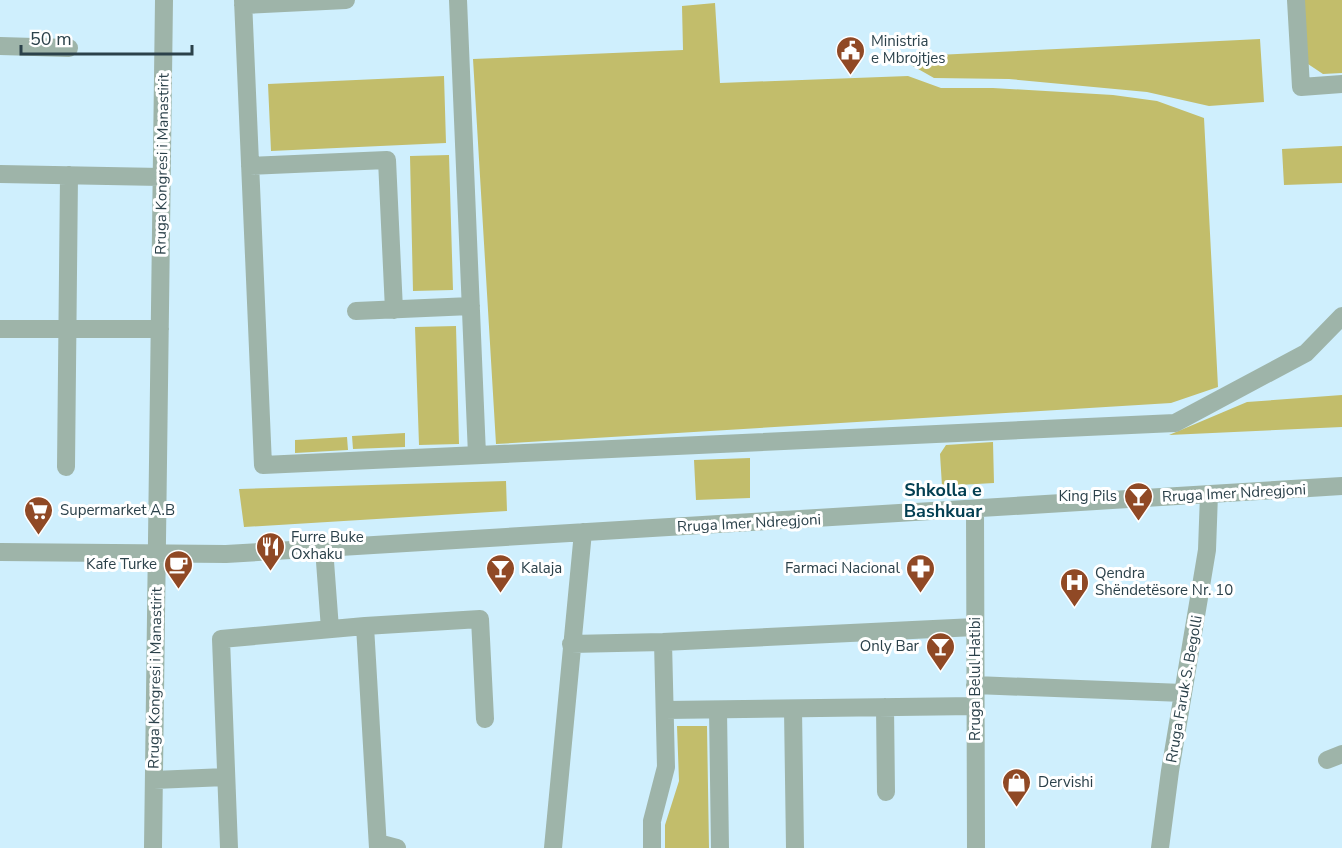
<svg xmlns="http://www.w3.org/2000/svg" width="1342" height="848" viewBox="0 0 1342 848" font-family="'Nunito Sans',sans-serif">
  <style>
    .green { fill: #c2bd6b }
    .lines { fill: none; stroke-linecap: round; stroke-linejoin: round }
    .minor { stroke: #9eb4a9; stroke-width: 18 }
    .labels { text-anchor: middle; stroke-width: 6; stroke-linejoin: round; paint-order: stroke }
    .poi-label { font-size: 15px; fill: #2b414a; stroke: #fff; text-anchor: start }
    .street-label { font-size: 15px; fill: #2b414a; stroke: #fff }
    .quarter-label { font-size: 18px; font-weight: bold; fill: #023e51; stroke: #fff }
  </style>
  <rect width="100%" height="100%" fill="#cfeffd"/>
  <path class="green" d="M1304 0H1342V73L1323 74 1308 64Z
    M715 3 720 83 908 76 941 88H993L1113 95 1157 101 1204 118 1218 387 1171 403 496 444 473 59 683 50 682 6Z
    M1260 39 1264 102 1209 106 1147 92 1009 79 934 78 897 57Z
    M444 76 446 143 271 151 268 84Z
    M1342 146V183L1284 185 1282 149Z
    M449 155 453 290 413 291 410 156Z
    M456 326 459 444 419 445 415 327Z
    M1342 395V427L1169 435 1247 402Z
    M405 433V447L353 449 352 436Z
    M347 437 348 450 295 453V440Z
    M993 442 994 483 942 486 940 454 946 445Z
    M750 458V498L696 500 694 460Z
    M506 481 507 511 244 527 239 489Z
    M677 726H707L709 848H665V825L679 781Z"/>
  <g class="lines">
    <path class="minor" d="M243 0 263 465 1175 423 1306 353 1342 316
      M458 0 477 455
      M1296 0 1301 87 1342 84
      M243 5 346 0
      M0 46 69 48
      M250 166 387 160 394 310
      M0 174 161 177
      M356 311 471 306
      M0 329H160
      M66 467 69 175
      M975 509 976 848
      M324 548 330 629
      M0 552 226 554 1342 486
      M365 626 378 848
      M571 644 663 642 975 627
      M975 685 1183 693
      M885 707 886 792
      M793 709 795 848
      M665 710 975 706
      M718 710 720 848
      M1327 760 1342 754
      M154 780 226 777
      M378 843 397 848
      M153 848 164 0
      M229 848 221 639 365 626 480 619 485 719
      M553 848 583 532
      M652 848V821L666 767 663 642
      M1160 848 1170 771 1207 550 1209 494"/>
  </g>
  <defs>
    <symbol id="civic-pin" viewBox="-11 -11 22 30"><path d="M0 17L-7.5 6A9.5 9.5 0 1 1 7.5 6Z" fill="#904925" stroke="#fff"/><path d="M-.6-6.5H3V-4.5H.6V-3L4-1V1h2V6H-6V1h2V-1L-.6-3ZM-1.2 2.5V6h2.4V2.5Z" fill="#fff"/></symbol>
    <symbol id="bar-pin" viewBox="-11 -11 22 30"><path d="M0 17L-7.5 6A9.5 9.5 0 1 1 7.5 6Z" fill="#904925" stroke="#fff"/><path d="M-6-5H6L.8 .8V4.5H3.5V6h-7V4.5H-.8V.8Z" fill="#fff"/></symbol>
    <symbol id="supermarket-pin" viewBox="-11 -11 22 30"><path d="M0 17L-7.5 6A9.5 9.5 0 1 1 7.5 6Z" fill="#904925" stroke="#fff"/><path d="M-6-5.5h2.5l.6 2H6L4.5 2H-2.5L-4.4-4H-6ZM-1.5 3.2a1.3 1.3 0 1 0 .1 0ZM3 3.2a1.3 1.3 0 1 0 .1 0Z" fill="#fff"/></symbol>
    <symbol id="restaurant-pin" viewBox="-11 -11 22 30"><path d="M0 17L-7.5 6A9.5 9.5 0 1 1 7.5 6Z" fill="#904925" stroke="#fff"/><path d="M-5-6h1v4h1v-4h1v4h1v-4h1v5L-1.5 .5V6h-2V.5L-5-1ZM5-6V6H3V1.5H1.5Q1.5-4 5-6Z" fill="#fff"/></symbol>
    <symbol id="cafe-pin" viewBox="-11 -11 22 30"><path d="M0 17L-7.5 6A9.5 9.5 0 1 1 7.5 6Z" fill="#904925" stroke="#fff"/><path d="M-5.5-4.5H6V0H3Q3 3.5 0 3.5H-2.5Q-5.5 3.5-5.5 0ZM3-3.2v2h1.7v-2ZM-6 4.5H4V6H-6Z" fill="#fff"/></symbol>
    <symbol id="pharmacy-pin" viewBox="-11 -11 22 30"><path d="M0 17L-7.5 6A9.5 9.5 0 1 1 7.5 6Z" fill="#904925" stroke="#fff"/><path d="M-2-6h4v4h4v4h-4v4h-4v-4h-4v-4h4Z" fill="#fff"/></symbol>
    <symbol id="hospital-pin" viewBox="-11 -11 22 30"><path d="M0 17L-7.5 6A9.5 9.5 0 1 1 7.5 6Z" fill="#904925" stroke="#fff"/><path d="M-5-5h3v3.5h4V-5h3V5h-3V1.5h-4V5h-3Z" fill="#fff"/></symbol>
    <symbol id="shop-pin" viewBox="-11 -11 22 30"><path d="M0 17L-7.5 6A9.5 9.5 0 1 1 7.5 6Z" fill="#904925" stroke="#fff"/><path d="M-5-2.5h2.3a2.7 3.5 0 0 1 5.4 0H5L5.5 6h-11ZM-1.5-2.5h3a1.5 2.3 0 0 0-3 0Z" fill="#fff"/></symbol>
  </defs>
  <g fill-rule="evenodd">
    <use href="#civic-pin" x="834" y="34" width="33" height="45"/>
    <use href="#bar-pin" x="1122" y="480" width="33" height="45"/>
    <use href="#supermarket-pin" x="22" y="494" width="33" height="45"/>
    <use href="#restaurant-pin" x="254" y="530" width="33" height="45"/>
    <use href="#cafe-pin" x="162" y="548" width="33" height="45"/>
    <use href="#bar-pin" x="484" y="552" width="33" height="45"/>
    <use href="#pharmacy-pin" x="904" y="552" width="33" height="45"/>
    <use href="#hospital-pin" x="1058" y="566" width="33" height="45"/>
    <use href="#bar-pin" x="924" y="630" width="33" height="45"/>
    <use href="#shop-pin" x="1000" y="766" width="33" height="45"/>
  </g>
  <g class="labels">
    <g class="poi-label">
      <text x="871" y="46">Ministria<tspan x="871" dy="17">e Mbrojtjes</tspan></text>
      <text x="1117" y="501" text-anchor="end">King Pils</text>
      <text x="60" y="515">Supermarket A.B</text>
      <text x="291" y="542">Furre Buke<tspan x="291" dy="17">Oxhaku</tspan></text>
      <text x="157" y="569" text-anchor="end">Kafe Turke</text>
      <text x="521" y="573">Kalaja</text>
      <text x="900" y="573" text-anchor="end">Farmaci Nacional</text>
      <text x="1095" y="578">Qendra<tspan x="1095" dy="17">Shëndetësore Nr. 10</tspan></text>
      <text x="919" y="651" text-anchor="end">Only Bar</text>
      <text x="1038" y="787">Dervishi</text>
    </g>
    <g class="street-label">
      <text transform="translate(162 164) rotate(-89)" y="5">Rruga Kongresi i Manastirit</text>
      <text transform="translate(1234 493) rotate(-3)" y="5">Rruga Imer Ndregjoni</text>
      <text transform="translate(749 523) rotate(-3)" y="5">Rruga Imer Ndregjoni</text>
      <text transform="translate(155 678) rotate(-89)" y="5">Rruga Kongresi i Manastirit</text>
      <text transform="translate(975 679) rotate(-90)" y="5">Rruga Belul Hatibi</text>
      <text transform="translate(1184 689) rotate(-80)" y="5">Rruga Faruk S. Begolli</text>
    </g>
    <g class="quarter-label">
      <text x="943" y="496">Shkolla e<tspan x="943" dy="21">Bashkuar</tspan></text>
    </g>
  </g>
  <path d="M21 45v9h171v-9" fill="none" stroke="#2b414a" stroke-width="3"/>
  <text x="30" y="45" font-size="18" fill="#2b414a" stroke="#ffffff" stroke-width="4.5" paint-order="stroke">50 m</text>
</svg>
